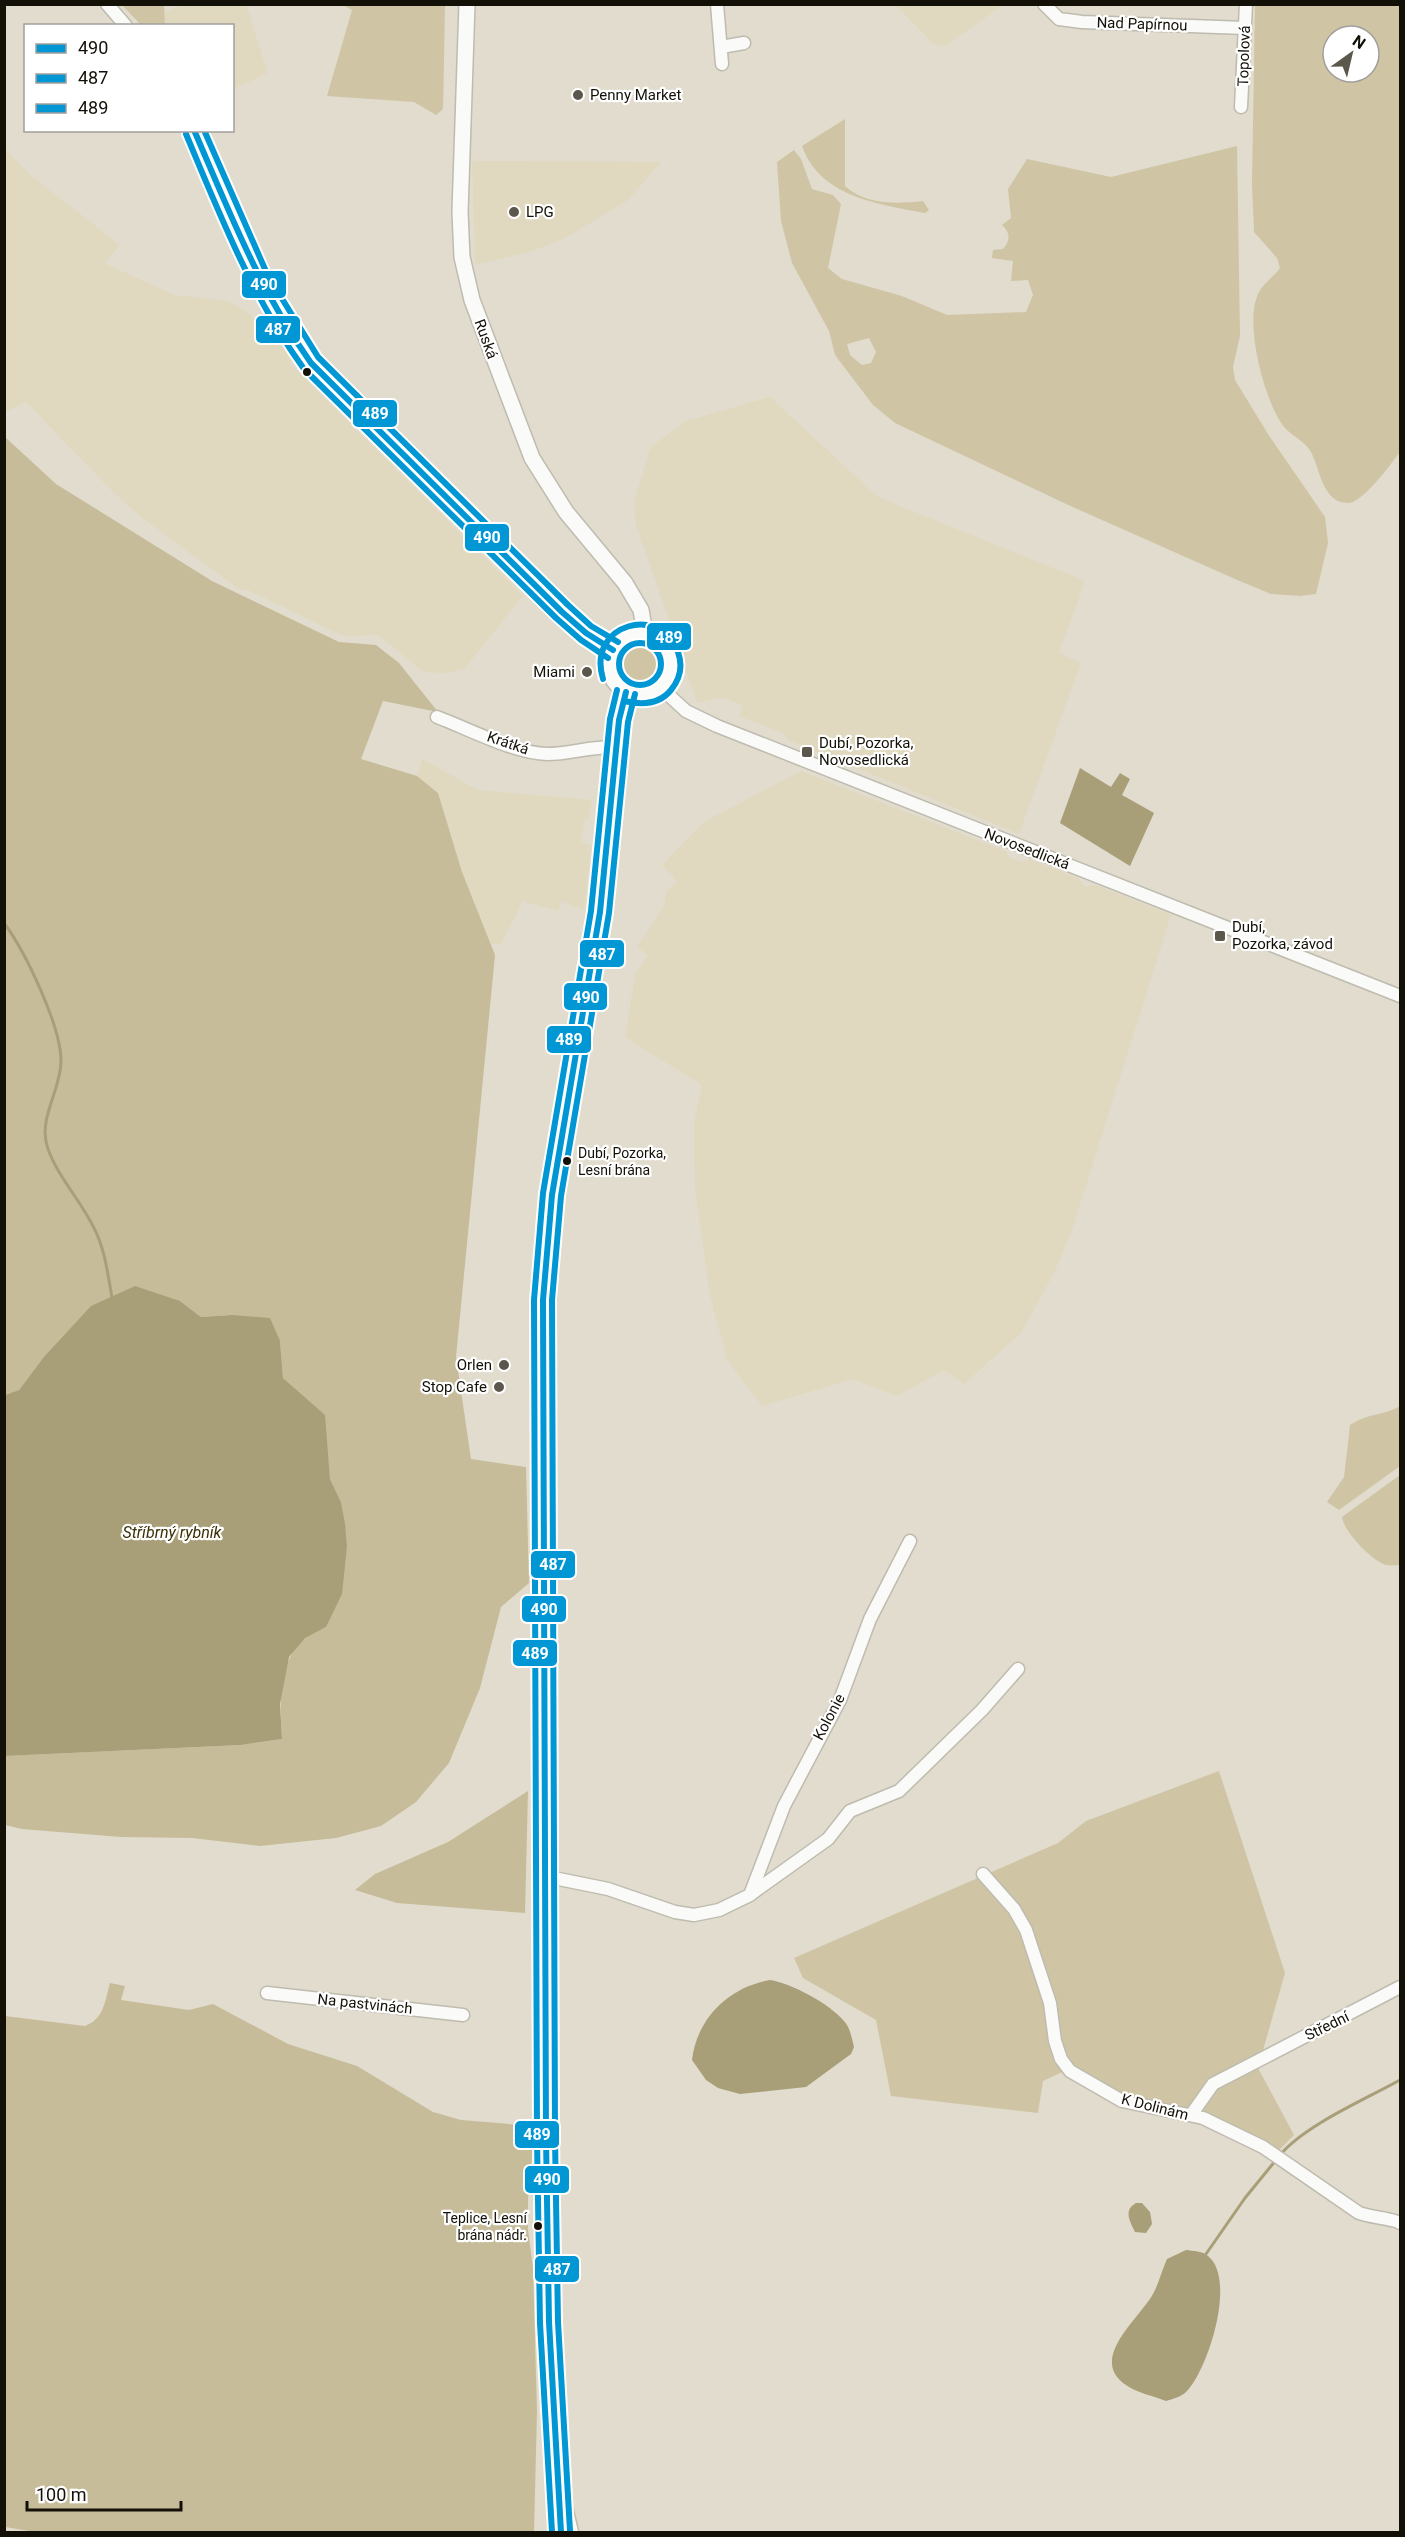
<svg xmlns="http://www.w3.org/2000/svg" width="1405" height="2537" viewBox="0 0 1405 2537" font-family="Roboto,sans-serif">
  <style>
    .built { fill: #e0d9bf }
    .green { fill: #cfc5a5; fill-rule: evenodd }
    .forest { fill: #c6bc9a }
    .water { fill: #a89e77 }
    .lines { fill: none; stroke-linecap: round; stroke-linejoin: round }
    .stream { stroke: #a89e77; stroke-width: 3 }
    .minor-casing { stroke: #bebbaf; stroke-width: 15 }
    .major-casing { stroke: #bebbaf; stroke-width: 18 }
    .highway-casing { stroke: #bebbaf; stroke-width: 21 }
    .minor { stroke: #fafaf8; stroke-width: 12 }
    .major { stroke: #fafaf8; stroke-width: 15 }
    .highway { stroke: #fafaf8; stroke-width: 18 }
    .bus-1-casing { stroke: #fff; stroke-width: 10 }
    .bus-2-casing { stroke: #fff; stroke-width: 10 }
    .bus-3-casing { stroke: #fff; stroke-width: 10 }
    .bus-1 { stroke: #0197d5; stroke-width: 6 }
    .bus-2 { stroke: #0197d5; stroke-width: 6 }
    .bus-3 { stroke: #0197d5; stroke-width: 6 }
    .poi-dot { fill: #5b574c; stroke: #fff; stroke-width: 2 }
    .bus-dot { fill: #131007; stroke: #fff; stroke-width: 2 }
    .labels { text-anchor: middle; stroke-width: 4.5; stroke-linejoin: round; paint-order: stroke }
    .bus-label { font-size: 14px; fill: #131007; stroke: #fff; text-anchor: start }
    .street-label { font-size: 15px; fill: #131007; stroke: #fff }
    .poi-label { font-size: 15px; fill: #131007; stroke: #fff; text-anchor: start }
    .water-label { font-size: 16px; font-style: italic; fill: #3a2f05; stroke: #fff }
    .line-badge { stroke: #fff; stroke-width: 2 }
    .badge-label { font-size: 16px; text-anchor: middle; font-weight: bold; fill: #fff }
  </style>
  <rect width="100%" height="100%" fill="#e1dccd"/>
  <path class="built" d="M182 5H247L267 73 233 89 232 26 165 25 164 12Z
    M896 5H1003L945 46 933 44Z
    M5 148 29 174 120 245 104 263 174 295 229 301 247 312 295 359 290 364 523 596 464 669 446 673 424 672 378 635 343 636 248 590H240L142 518 114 493 26 402 5 412Z
    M472 161H518L661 162 628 200 567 237 533 251 475 265Z
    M770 397 878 497 1085 581 1059 653 1081 663 1019 834 788 740 783 733 739 716 743 706 728 699 722 697 697 703 636 524 634 501 651 447 686 421Z
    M422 759 478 790 592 800 589 819H585L581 842 591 845 584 910 561 901 558 911 523 901 501 944H491L462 872 438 793 417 776Z
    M801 771 1005 851 1009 857 1016 860 1023 862 1030 859 1078 878 1085 887 1096 885 1171 915 1072 1230 1054 1273 1021 1333 964 1384 944 1370 897 1396 853 1379 762 1406 727 1360 710 1295 695 1188 694 1123 702 1085 625 1037 635 975 648 955 637 947 664 906 667 891 677 881 662 865 704 822Z"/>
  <path class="green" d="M122 5H164L165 25H141Z
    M343 5H445L443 109 436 115 414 102 327 96 352 10Z
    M1255 5H1400V452C1391 464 1363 502 1349 503 1322 504 1320 468 1311 452 1305 441 1292 436 1284 427 1264 401 1243 321 1259 292 1264 282 1274 277 1280 268L1277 258 1254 232 1252 184ZM1333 36H1369V72H1333Z
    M845 119V186C865 205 897 204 923 201L929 210 925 213C878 204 820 197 802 146Z
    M1237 146 1240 336 1233 367 1235 380 1268 434 1325 517 1328 543 1316 594 1300 596 1271 594 1235 579 1066 504 895 423 873 405 835 355 829 331 792 263 781 221 777 162 794 150 801 159 812 189 833 195 841 204 828 268 842 279 902 296 947 315 1026 312 1033 295 1028 280 1011 281 1013 261 992 258 993 250 1003 249C1010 241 1011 233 1002 225L1011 218 1008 189 1027 159 1111 177ZM869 338 876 352 871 363 862 365 850 355 847 344Z
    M620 664a20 20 0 1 1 40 0a20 20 0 1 1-40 0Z
    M1400 1406V1466L1339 1510 1327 1502 1344 1477 1350 1425C1368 1413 1383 1416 1400 1406Z
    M1400 1475V1565C1397 1565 1390 1566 1386 1565 1371 1560 1344 1532 1342 1517Z
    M1219 1771 1285 1973 1258 2068 1294 2135 1279 2150 1202 2113 1125 2097 1073 2067 1043 2081 1038 2113 891 2096 876 2020 803 1978 794 1958 1058 1843 1086 1821Z"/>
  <path class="forest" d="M5 437 56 484 212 581 339 642 376 645 399 663 438 712 383 701 361 759 417 776 438 793 462 872 495 955 456 1357 471 1459 526 1467 529 1583 501 1607 480 1688 449 1763 416 1802 381 1826 336 1838 260 1846 192 1838 121 1837 22 1829 5 1825 4 1756 241 1745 282 1739C280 1706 277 1661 305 1638 310 1633 319 1631 326 1627L347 1546 341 1502 330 1479 324 1415 283 1378 280 1341 232 1315 201 1317 180 1301 43 1358 19 1390 5 1395Z
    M528 1791 525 1913 397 1903 355 1890 375 1874 448 1842Z
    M110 1983 125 1986 121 2000 189 2010 213 2004 288 2044 357 2066 433 2112 461 2120 521 2125 527 2129 533 2145 528 2199V2230L533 2268 537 2411 534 2532H35L5 2527V2016L85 2026C104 2019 105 2001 110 1983Z"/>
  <path class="water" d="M1080 768 1111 787 1120 773 1130 779 1122 795 1154 813 1130 866 1060 823Z
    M135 1286 180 1301 201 1317 232 1315 270 1318 280 1341 283 1378 325 1415 330 1479 341 1502 345 1524 347 1546 342 1594 326 1627 305 1638 289 1657 280 1704 282 1739 241 1745 5 1756V1395L19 1390 43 1358 91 1306Z
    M770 1980C791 1983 830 2004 844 2021 850 2027 852 2039 854 2047L851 2054 806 2087 740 2094 718 2088 706 2080 692 2060C697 2018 729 1987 770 1980Z
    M1136 2203H1142L1150 2212 1152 2224 1146 2233 1135 2232C1130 2222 1123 2210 1136 2203Z
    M1186 2250C1193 2251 1203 2251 1208 2256 1237 2279 1208 2369 1187 2391 1182 2397 1172 2399 1166 2401 1154 2396 1137 2393 1126 2385 1087 2359 1140 2318 1153 2294 1159 2283 1162 2270 1167 2259Z"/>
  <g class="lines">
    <path class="stream" d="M4 923C25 951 61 1026 61 1061 61 1091 37 1119 48 1149 58 1177 81 1201 94 1228 105 1249 108 1275 112 1298
      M1280 2155C1305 2125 1366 2099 1400 2080
      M1206 2254 1245 2198 1276 2160"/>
    <defs>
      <path id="minor" d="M107 4 126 26
        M717 4 722 64
        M1044 4 1059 19 1082 22 1245 28
        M721 47 744 43
        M1241 107 1246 4
        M194 130C229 210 257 293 311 363L562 612 586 633 613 650
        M661 688 686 711 717 726 1400 996
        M437 717C469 729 514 753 547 754 571 754 590 746 617 747
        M983 1874 1014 1909 1026 1930 1050 2003 1055 2041 1061 2059 1070 2071 1122 2101 1203 2118 1263 2147 1359 2213C1369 2217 1395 2219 1400 2223
        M544 1876 608 1889 675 1912 694 1915 719 1910 750 1895 784 1806 840 1700 870 1619 910 1541
        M751 1894 828 1839 850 1811 899 1791 982 1710 1018 1669
        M267 1993 463 2015
        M1191 2115 1213 2084 1400 1987
        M566 2507 572 2532"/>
      <path id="major" d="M467 4 460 212 462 257 472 300 532 458 566 512 625 583 641 610 645 633
        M609 664a31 31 0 1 1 62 0a31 31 0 1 1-62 0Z
        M546 2138 542 1590 544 1272 557 1159 600 912 619 720 626 692"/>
      <path id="highway" d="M546 2138 549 2322 561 2532"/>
    </defs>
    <use href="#minor" class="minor-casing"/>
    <use href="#major" class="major-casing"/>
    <use href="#highway" class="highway-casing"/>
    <use href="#minor" class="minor"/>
    <use href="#major" class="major"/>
    <use href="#highway" class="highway"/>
    <defs>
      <path id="bus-1" d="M194 130C229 211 260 291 311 363L562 612 586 633 613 650
        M561 2532 549 2322 546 2138 543 1300 552 1195 600 912 619 720 626 692"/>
      <path id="bus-2" d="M186 134C220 215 252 297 304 369L556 618 581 640 608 658
        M619 664a21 21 0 1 1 42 0a21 21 0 1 1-42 0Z
        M570 2531 558 2322 555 2138 552 1300 561 1196 609 913 628 722 635 694"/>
      <path id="bus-3" d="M204 130 268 276 318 357 568 605 591 626 618 642
        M603 679C586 623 662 604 678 652 683 666 680 679 671 690 659 705 641 705 624 701
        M552 2532 540 2323 537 2138 534 1300 543 1193 591 911 610 719 617 690"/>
    </defs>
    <use href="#bus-1" class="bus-1-casing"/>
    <use href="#bus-2" class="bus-2-casing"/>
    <use href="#bus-3" class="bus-3-casing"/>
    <use href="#bus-1" class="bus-1"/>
    <use href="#bus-2" class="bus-2"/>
    <use href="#bus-3" class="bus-3"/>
  </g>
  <g class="poi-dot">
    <circle cx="578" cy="95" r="6"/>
    <circle cx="514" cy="212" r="6"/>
    <circle cx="587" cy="672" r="6"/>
    <rect x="801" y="746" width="12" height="12" rx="3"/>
    <rect x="1214" y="930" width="12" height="12" rx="3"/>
    <circle cx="504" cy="1365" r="6"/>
    <circle cx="499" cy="1387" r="6"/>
  </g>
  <g class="bus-dot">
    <circle cx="307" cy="372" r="5"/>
    <circle cx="567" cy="1161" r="5"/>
    <circle cx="538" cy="2226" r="5"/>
  </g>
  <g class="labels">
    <g class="bus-label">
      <text x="578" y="1158">Dubí, Pozorka,<tspan x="578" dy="17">Lesní brána</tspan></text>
      <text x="527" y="2223" text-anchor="end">Teplice, Lesní<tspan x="527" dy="17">brána nádr.</tspan></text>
    </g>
    <g class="street-label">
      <text transform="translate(1142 24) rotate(2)" y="5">Nad Papírnou</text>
      <text transform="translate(1244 56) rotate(-88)" y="5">Topolová</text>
      <text transform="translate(486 339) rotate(70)" y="5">Ruská</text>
      <text transform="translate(508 743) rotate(19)" y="5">Krátká</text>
      <text transform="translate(1027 849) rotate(21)" y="5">Novosedlická</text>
      <text transform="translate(829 1717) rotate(-62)" y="5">Kolonie</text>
      <text transform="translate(365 2004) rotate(6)" y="5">Na pastvinách</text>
      <text transform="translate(1327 2026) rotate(-26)" y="5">Střední</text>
      <text transform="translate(1155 2107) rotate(14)" y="5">K Dolinám</text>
    </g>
    <g class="poi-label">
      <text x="590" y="100">Penny Market</text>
      <text x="526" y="217">LPG</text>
      <text x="575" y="677" text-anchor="end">Miami</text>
      <text x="819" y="748">Dubí, Pozorka,<tspan x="819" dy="17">Novosedlická</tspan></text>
      <text x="1232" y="932">Dubí,<tspan x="1232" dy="17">Pozorka, závod</tspan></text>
      <text x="492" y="1370" text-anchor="end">Orlen</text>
      <text x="487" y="1392" text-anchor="end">Stop Cafe</text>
    </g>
    <g class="water-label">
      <text x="172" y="1538">Stříbrný rybník</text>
    </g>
  </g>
  <g class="line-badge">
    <rect x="241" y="270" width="46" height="29" rx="6" fill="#0197d5"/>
    <rect x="255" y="315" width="46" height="29" rx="6" fill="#0197d5"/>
    <rect x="352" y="399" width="46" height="29" rx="6" fill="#0197d5"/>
    <rect x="464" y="523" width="46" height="29" rx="6" fill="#0197d5"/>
    <rect x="646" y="622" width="46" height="29" rx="6" fill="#0197d5"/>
    <rect x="579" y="939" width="46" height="29" rx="6" fill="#0197d5"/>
    <rect x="563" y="982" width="45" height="29" rx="6" fill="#0197d5"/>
    <rect x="546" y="1025" width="46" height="29" rx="6" fill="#0197d5"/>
    <rect x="530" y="1550" width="46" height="29" rx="6" fill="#0197d5"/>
    <rect x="521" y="1595" width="46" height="28" rx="6" fill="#0197d5"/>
    <rect x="512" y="1639" width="46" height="28" rx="6" fill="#0197d5"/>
    <rect x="514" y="2120" width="46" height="29" rx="6" fill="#0197d5"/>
    <rect x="524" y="2165" width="46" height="29" rx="6" fill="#0197d5"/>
    <rect x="534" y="2255" width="46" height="28" rx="6" fill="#0197d5"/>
  </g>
  <g class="badge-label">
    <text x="264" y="290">490</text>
    <text x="278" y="335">487</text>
    <text x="375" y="419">489</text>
    <text x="487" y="543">490</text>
    <text x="669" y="643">489</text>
    <text x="602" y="960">487</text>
    <text x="586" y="1003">490</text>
    <text x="569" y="1045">489</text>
    <text x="553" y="1570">487</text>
    <text x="544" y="1615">490</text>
    <text x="535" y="1659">489</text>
    <text x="537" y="2140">489</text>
    <text x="547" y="2185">490</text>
    <text x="557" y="2275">487</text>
  </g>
  <rect width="1405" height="2537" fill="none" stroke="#131007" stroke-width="12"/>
  <rect x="24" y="24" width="210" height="108" fill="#ffffff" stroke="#a19f9c" stroke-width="1.5"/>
  <rect x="36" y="44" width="30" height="9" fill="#0197d5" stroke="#a19f9c" stroke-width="1.5"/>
  <text x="78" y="54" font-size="18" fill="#131007">490</text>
  <rect x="36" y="74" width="30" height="9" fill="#0197d5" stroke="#a19f9c" stroke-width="1.5"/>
  <text x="78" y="84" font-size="18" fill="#131007">487</text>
  <rect x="36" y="104" width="30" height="9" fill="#0197d5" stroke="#a19f9c" stroke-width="1.5"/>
  <text x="78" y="114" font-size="18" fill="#131007">489</text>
  <g transform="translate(1351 54) rotate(34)"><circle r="28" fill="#ffffff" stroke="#a19f9c" stroke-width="1.5"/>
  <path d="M0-4.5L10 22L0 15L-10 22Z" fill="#5b574c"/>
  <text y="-9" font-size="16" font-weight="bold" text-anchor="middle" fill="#131007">N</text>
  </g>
  <path d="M27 2501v9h154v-9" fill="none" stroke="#131007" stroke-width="3"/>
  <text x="36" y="2501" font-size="18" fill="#131007" stroke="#ffffff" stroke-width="4.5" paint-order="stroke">100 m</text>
</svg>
